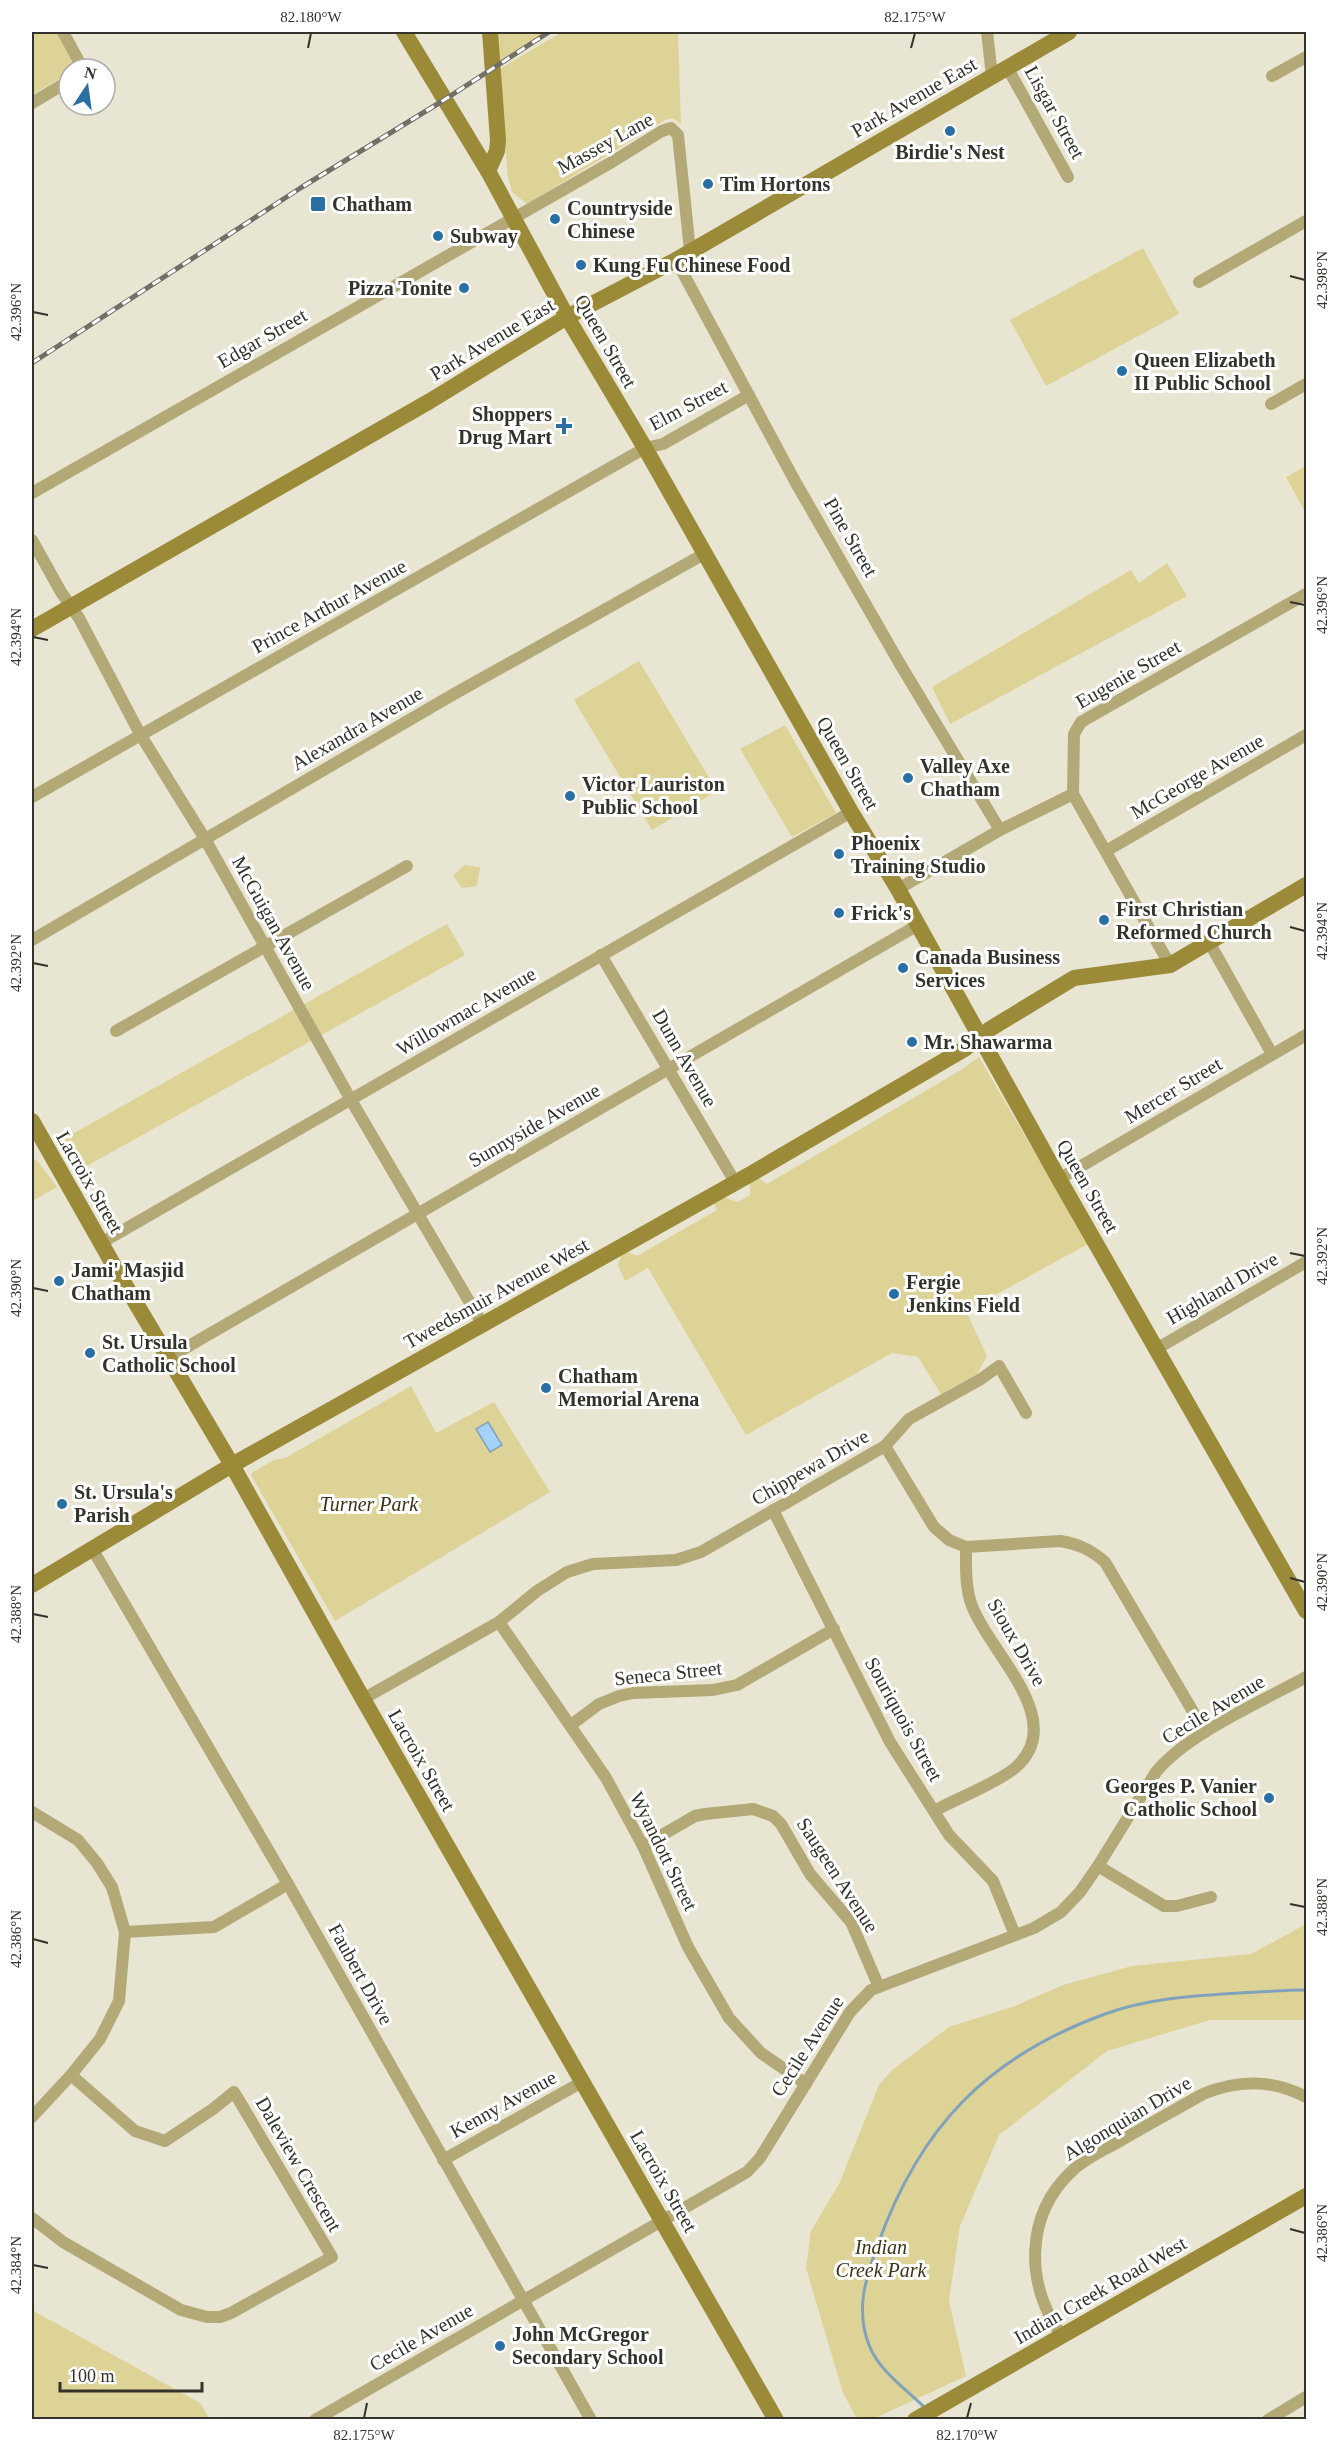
<svg xmlns="http://www.w3.org/2000/svg" width="1338" height="2451" font-family="'Times New Roman',serif">
<style>
.green{fill:#ded396}
.water{fill:#a3d2fa;stroke:#81a2bc;stroke-width:1.5}
.lines{fill:none;stroke-linecap:round;stroke-linejoin:round}
.stream{stroke:#81a2bc;stroke-width:3}
.street{stroke:#b3a977;stroke-width:12}
.secondary{stroke:#9b8b39;stroke-width:16}
.rail-casing{stroke:#727066;stroke-width:5}
.rail{stroke:#fff;stroke-width:3;stroke-dasharray:9;stroke-linecap:butt}
.ticks{fill:none;stroke:#33322b;stroke-width:2}
.poi-dot{fill:#296fa4;stroke:#fff;stroke-width:2}
.labels{text-anchor:middle;dominant-baseline:central;stroke-width:6;stroke-linejoin:round;paint-order:stroke}
.street-label{font-size:20px;fill:#33322b;stroke:#fff}
.poi-label{font-size:20px;font-weight:bold;fill:#33322b;stroke:#fff;text-anchor:start}
.park-label{font-size:20px;font-style:italic;fill:#3a3414;stroke:#fff}
.neatline{fill:none;stroke:#33322b;stroke-width:2}
.ticks-label{font-size:15px;text-anchor:middle;fill:#33322b}
</style>
<rect width="100%" height="100%" fill="#e8e5d3"/>
<g class="green">
<polygon points="32,32 57,32 74,60 75,67 69,69 69,73 32,95"/>
<polygon points="497,32 545,32 498,62"/>
<polygon points="562,32 678,32 681,124 672,118 665,120 527,204 512,192 508,178 498,70"/>
<polygon points="1143,248 1179,314 1046,386 1010,320"/>
<polygon points="1306,466 1306,514 1286,477"/>
<polygon points="1167,563 1187,596 950,724 932,687 1131,570 1139,583"/>
<polygon points="639,661 717,791 652,830 574,700"/>
<polygon points="785,725 836,813 792,837 740,749"/>
<polygon points="464,865 480,867 477,886 462,888 453,876"/>
<polygon points="447,924 465,955 76,1172 58,1142"/>
<polygon points="979,1057 1088,1244 966,1311 987,1356 977,1374 941,1394 918,1357 892,1353 746,1435 648,1268 625,1281 618,1265 621,1256 628,1252 637,1256 717,1210 713,1202 723,1197 738,1202 750,1195 750,1184 757,1177 767,1184 961,1070"/>
<polygon points="36,1159 57,1187 32,1201 32,1162"/>
<polygon points="411,1386 436,1433 494,1402 550,1492 335,1621 251,1475 253,1472 274,1460 285,1458"/>
<polygon points="1306,1924 1306,2020 1210,2020 1107,2051 999,2135 960,2226 949,2301 966,2376 873,2419 857,2419 843,2393 806,2268 811,2231 839,2184 879,2085 892,2070 949,2027 1015,2006 1063,1985 1132,1966 1251,1954"/>
<polygon points="32,2310 200,2403 210,2419 32,2419"/>
</g>
<polygon class="water" points="488,1422 502,1445 490,1452 476,1429"/>
<g class="lines">
<path class="stream" d="M925,2408C906,2389 879,2371 869,2345C855,2309 866,2277 878,2244C920,2127 987,2057 1105,2014C1148,1998 1193,1996 1239,1993C1261,1992 1284,1990 1306,1990"/>
<g class="street">
<polyline points="63,32 82,67 81,69"/>
<polyline points="987,32 992,76"/>
<polyline points="1007,67 1068,177"/>
<polyline points="1272,76 1306,57"/>
<polyline points="32,103 69,81"/>
<polyline points="676,260 796,483 900,664 1000,830"/>
<polyline points="1199,282 1306,221"/>
<polyline points="1271,404 1306,384"/>
<polyline points="32,493 612,162 662,131 671,128 678,135 690,251"/>
<polyline points="32,540 61,592 79,618 140,734 205,839 351,1100 483,1325"/>
<polyline points="1073,794 1074,734 1081,722 1306,594"/>
<polyline points="1073,794 1170,965"/>
<polyline points="32,797 645,448 663,444 749,395"/>
<polyline points="1106,851 1306,735"/>
<polyline points="898,889 1000,830 1073,794"/>
<polyline points="32,940 454,694 704,554"/>
<polyline points="1209,942 1272,1054"/>
<polyline points="601,955 735,1182"/>
<polyline points="116,1031 407,866"/>
<polyline points="1059,1179 1306,1035"/>
<polyline points="101,1243 851,812"/>
<polyline points="1158,1348 1306,1262"/>
<polyline points="168,1358 918,925"/>
<path d="M885,1446L934,1527L949,1540L966,1547L1060,1541C1079,1544 1091,1550 1105,1562L1205,1732"/>
<polyline points="773,1510 890,1742 949,1835 993,1881 1015,1935"/>
<polyline points="93,1550 288,1884 591,2420"/>
<polyline points="499,1622 606,1778 643,1846 688,1947 729,2018 761,2053 806,2084"/>
<polyline points="363,1699 499,1622 537,1591 567,1572 593,1564 676,1560 701,1552 885,1446 909,1419 981,1379 999,1366 1026,1413"/>
<polyline points="571,1725 599,1704 619,1696 633,1693 713,1690 737,1685 834,1629"/>
<path d="M934,1811C956,1799 997,1783 1015,1768C1070,1721 989,1652 972,1606C965,1587 966,1567 966,1547"/>
<polyline points="32,1812 78,1840 97,1863 112,1887 125,1932 119,2001 100,2039 71,2075 32,2117"/>
<polyline points="643,1846 695,1816 705,1814 753,1809 773,1816 781,1824 810,1874 851,1922 879,1987"/>
<polyline points="1098,1866 1164,1906 1177,1906 1211,1897"/>
<polyline points="125,1932 214,1927 288,1884"/>
<polyline points="443,2160 582,2082"/>
<polyline points="32,2218 63,2242 181,2310 207,2317 220,2317 231,2313 332,2257 234,2092 213,2109 165,2141 135,2131 71,2075"/>
<path d="M1062,2336C1025,2285 1024,2215 1073,2170C1086,2158 1104,2150 1120,2141C1147,2125 1175,2110 1203,2094C1237,2080 1273,2079 1306,2097"/>
<path d="M315,2420L747,2172L760,2158L850,2012L871,1990L1034,1928L1061,1912L1080,1892L1098,1866L1156,1772C1188,1733 1261,1702 1306,1677"/>
<polyline points="1268,2420 1306,2397"/>
</g>
<g class="secondary">
<polyline points="404,32 488,171 567,317 645,448 851,812 898,889 1059,1179 1306,1611"/>
<polyline points="488,171 497,151 498,140 490,32"/>
<polyline points="32,629 430,401 567,317 676,260 1069,32"/>
<polyline points="32,1121 118,1273 232,1465 363,1699 776,2420"/>
<polyline points="32,1585 232,1465 749,1175 966,1048 990,1029 1074,978 1170,965 1306,885"/>
<polyline points="915,2420 1306,2196"/>
</g>
<defs>
<polyline id="rail" points="32,363 302,187 444,100 549,32"/>
</defs>
<use href="#rail" class="rail-casing"/>
<use href="#rail" class="rail"/>
</g>
<path class="ticks" d="M308,48L311,33M911,48L915,33M1290,276L1305,280M33,312L48,315M1290,602L1305,605M33,637L48,640M1290,927L1305,931M33,963L48,966M1290,1253L1305,1256M33,1288L48,1291M1290,1578L1305,1582M33,1614L48,1617M1290,1904L1305,1907M33,1939L48,1943M1290,2229L1305,2233M33,2265L48,2268M364,2418L367,2403M967,2418L971,2403"/>
<g class="poi-dot">
<circle cx="950" cy="131" r="6"/>
<circle cx="708" cy="184" r="6"/>
<rect x="310" y="196" width="16" height="16" rx="3"/>
<circle cx="555" cy="219" r="6"/>
<circle cx="438" cy="236" r="6"/>
<circle cx="581" cy="265" r="6"/>
<circle cx="464" cy="288" r="6"/>
<circle cx="1122" cy="371" r="6"/>
<path d="M561 417h6v6h6v6h-6v6h-6v-6h-6v-6h6z"/>
<circle cx="908" cy="778" r="6"/>
<circle cx="570" cy="796" r="6"/>
<circle cx="839" cy="854" r="6"/>
<circle cx="839" cy="913" r="6"/>
<circle cx="1104" cy="920" r="6"/>
<circle cx="903" cy="968" r="6"/>
<circle cx="912" cy="1042" r="6"/>
<circle cx="59" cy="1281" r="6"/>
<circle cx="894" cy="1294" r="6"/>
<circle cx="90" cy="1353" r="6"/>
<circle cx="546" cy="1388" r="6"/>
<circle cx="62" cy="1504" r="6"/>
<circle cx="1269" cy="1798" r="6"/>
<circle cx="500" cy="2346" r="6"/>
</g>
<g class="labels">
<g class="street-label">
<text transform="translate(914 97) rotate(-30)">Park Avenue East</text>
<text transform="translate(1055 112) rotate(61)">Lisgar Street</text>
<text transform="translate(605 143) rotate(-29)">Massey Lane</text>
<text transform="translate(262 338) rotate(-30)">Edgar Street</text>
<text transform="translate(492 339) rotate(-31)">Park Avenue East</text>
<text transform="translate(606 341) rotate(60)">Queen Street</text>
<text transform="translate(688 405) rotate(-28)">Elm Street</text>
<text transform="translate(851 537) rotate(60)">Pine Street</text>
<text transform="translate(329 606) rotate(-29)">Prince Arthur Avenue</text>
<text transform="translate(1128 674) rotate(-30)">Eugenie Street</text>
<text transform="translate(357 728) rotate(-30)">Alexandra Avenue</text>
<text transform="translate(848 763) rotate(60)">Queen Street</text>
<text transform="translate(1197 776) rotate(-30)">McGeorge Avenue</text>
<text transform="translate(274 923) rotate(61)">McGuigan Avenue</text>
<text transform="translate(466 1011) rotate(-30)">Willowmac Avenue</text>
<text transform="translate(685 1058) rotate(60)">Dunn Avenue</text>
<text transform="translate(1173 1090) rotate(-31)">Mercer Street</text>
<text transform="translate(534 1125) rotate(-30)">Sunnyside Avenue</text>
<text transform="translate(90 1182) rotate(60)">Lacroix Street</text>
<text transform="translate(1088 1186) rotate(60)">Queen Street</text>
<text transform="translate(1222 1288) rotate(-30)">Highland Drive</text>
<text transform="translate(496 1293) rotate(-29)">Tweedsmuir Avenue West</text>
<text transform="translate(810 1467) rotate(-30)">Chippewa Drive</text>
<text transform="translate(1017 1642) rotate(60)">Sioux Drive</text>
<text transform="translate(668 1673) rotate(-6)">Seneca Street</text>
<text transform="translate(1213 1709) rotate(-31)">Cecile Avenue</text>
<text transform="translate(904 1719) rotate(61)">Souriquois Street</text>
<text transform="translate(422 1760) rotate(60)">Lacroix Street</text>
<text transform="translate(664 1851) rotate(64)">Wyandott Street</text>
<text transform="translate(838 1875) rotate(57)">Saugeen Avenue</text>
<text transform="translate(361 1974) rotate(61)">Faubert Drive</text>
<text transform="translate(807 2046) rotate(-57)">Cecile Avenue</text>
<text transform="translate(503 2104) rotate(-29)">Kenny Avenue</text>
<text transform="translate(1127 2118) rotate(-31)">Algonquian Drive</text>
<text transform="translate(299 2164) rotate(60)">Daleview Crescent</text>
<text transform="translate(664 2181) rotate(60)">Lacroix Street</text>
<text transform="translate(1100 2290) rotate(-30)">Indian Creek Road West</text>
<text transform="translate(421 2337) rotate(-30)">Cecile Avenue</text>
</g>
<g class="poi-label">
<text x="950" y="152" text-anchor="middle">Birdie's Nest</text>
<text x="720" y="184">Tim Hortons</text>
<text x="332" y="204">Chatham</text>
<text x="567" y="208">Countryside<tspan x="567" dy="23">Chinese</tspan></text>
<text x="450" y="236">Subway</text>
<text x="593" y="265">Kung Fu Chinese Food</text>
<text x="452" y="288" text-anchor="end">Pizza Tonite</text>
<text x="1134" y="360">Queen Elizabeth<tspan x="1134" dy="23">II Public School</tspan></text>
<text x="552" y="414" text-anchor="end">Shoppers<tspan x="552" dy="23">Drug Mart</tspan></text>
<text x="920" y="766">Valley Axe<tspan x="920" dy="23">Chatham</tspan></text>
<text x="582" y="784">Victor Lauriston<tspan x="582" dy="23">Public School</tspan></text>
<text x="851" y="843">Phoenix<tspan x="851" dy="23">Training Studio</tspan></text>
<text x="1116" y="909">First Christian<tspan x="1116" dy="23">Reformed Church</tspan></text>
<text x="851" y="913">Frick's</text>
<text x="915" y="957">Canada Business<tspan x="915" dy="23">Services</tspan></text>
<text x="924" y="1042">Mr. Shawarma</text>
<text x="71" y="1270">Jami' Masjid<tspan x="71" dy="23">Chatham</tspan></text>
<text x="906" y="1282">Fergie<tspan x="906" dy="23">Jenkins Field</tspan></text>
<text x="102" y="1342">St. Ursula<tspan x="102" dy="23">Catholic School</tspan></text>
<text x="558" y="1376">Chatham<tspan x="558" dy="23">Memorial Arena</tspan></text>
<text x="74" y="1492">St. Ursula's<tspan x="74" dy="23">Parish</tspan></text>
<text x="1257" y="1786" text-anchor="end">Georges P. Vanier<tspan x="1257" dy="23">Catholic School</tspan></text>
<text x="512" y="2334">John McGregor<tspan x="512" dy="23">Secondary School</tspan></text>
</g>
<g class="park-label">
<text x="369" y="1504">Turner Park</text>
<text x="881" y="2247">Indian<tspan x="881" dy="23">Creek Park</tspan></text>
</g>
</g>
<rect width="1338" height="2451" fill="none" stroke="#ffffff" stroke-width="66"/>
<g transform="translate(87 87) rotate(13)"><circle r="28" fill="#ffffff" stroke="#adadaa" stroke-width="1.5"/>
<path d="M0-4.5L10 22L0 15L-10 22Z" fill="#296fa4"/>
<text y="-9" font-size="16" font-weight="bold" text-anchor="middle" fill="#33322b">N</text>
</g>
<path d="M60 2382v9h142v-9" fill="none" stroke="#33322b" stroke-width="3"/>
<text x="69" y="2382" font-size="18" fill="#33322b" stroke="#ffffff" stroke-width="4.5" paint-order="stroke">100 m</text>
<rect x="33" y="33" width="1272" height="2385" class="neatline"/>
<g class="ticks-label">
<text x="311" y="22">82.180°W</text>
<text x="915" y="22">82.175°W</text>
<text transform="translate(1322 280) rotate(-90)" y="5">42.398°N</text>
<text transform="translate(16 312) rotate(-90)" y="5">42.396°N</text>
<text transform="translate(1322 605) rotate(-90)" y="5">42.396°N</text>
<text transform="translate(16 637) rotate(-90)" y="5">42.394°N</text>
<text transform="translate(1322 931) rotate(-90)" y="5">42.394°N</text>
<text transform="translate(16 963) rotate(-90)" y="5">42.392°N</text>
<text transform="translate(1322 1256) rotate(-90)" y="5">42.392°N</text>
<text transform="translate(16 1288) rotate(-90)" y="5">42.390°N</text>
<text transform="translate(1322 1582) rotate(-90)" y="5">42.390°N</text>
<text transform="translate(16 1614) rotate(-90)" y="5">42.388°N</text>
<text transform="translate(1322 1907) rotate(-90)" y="5">42.388°N</text>
<text transform="translate(16 1939) rotate(-90)" y="5">42.386°N</text>
<text transform="translate(1322 2233) rotate(-90)" y="5">42.386°N</text>
<text transform="translate(16 2265) rotate(-90)" y="5">42.384°N</text>
<text x="364" y="2440">82.175°W</text>
<text x="967" y="2440">82.170°W</text>
</g>
</svg>
